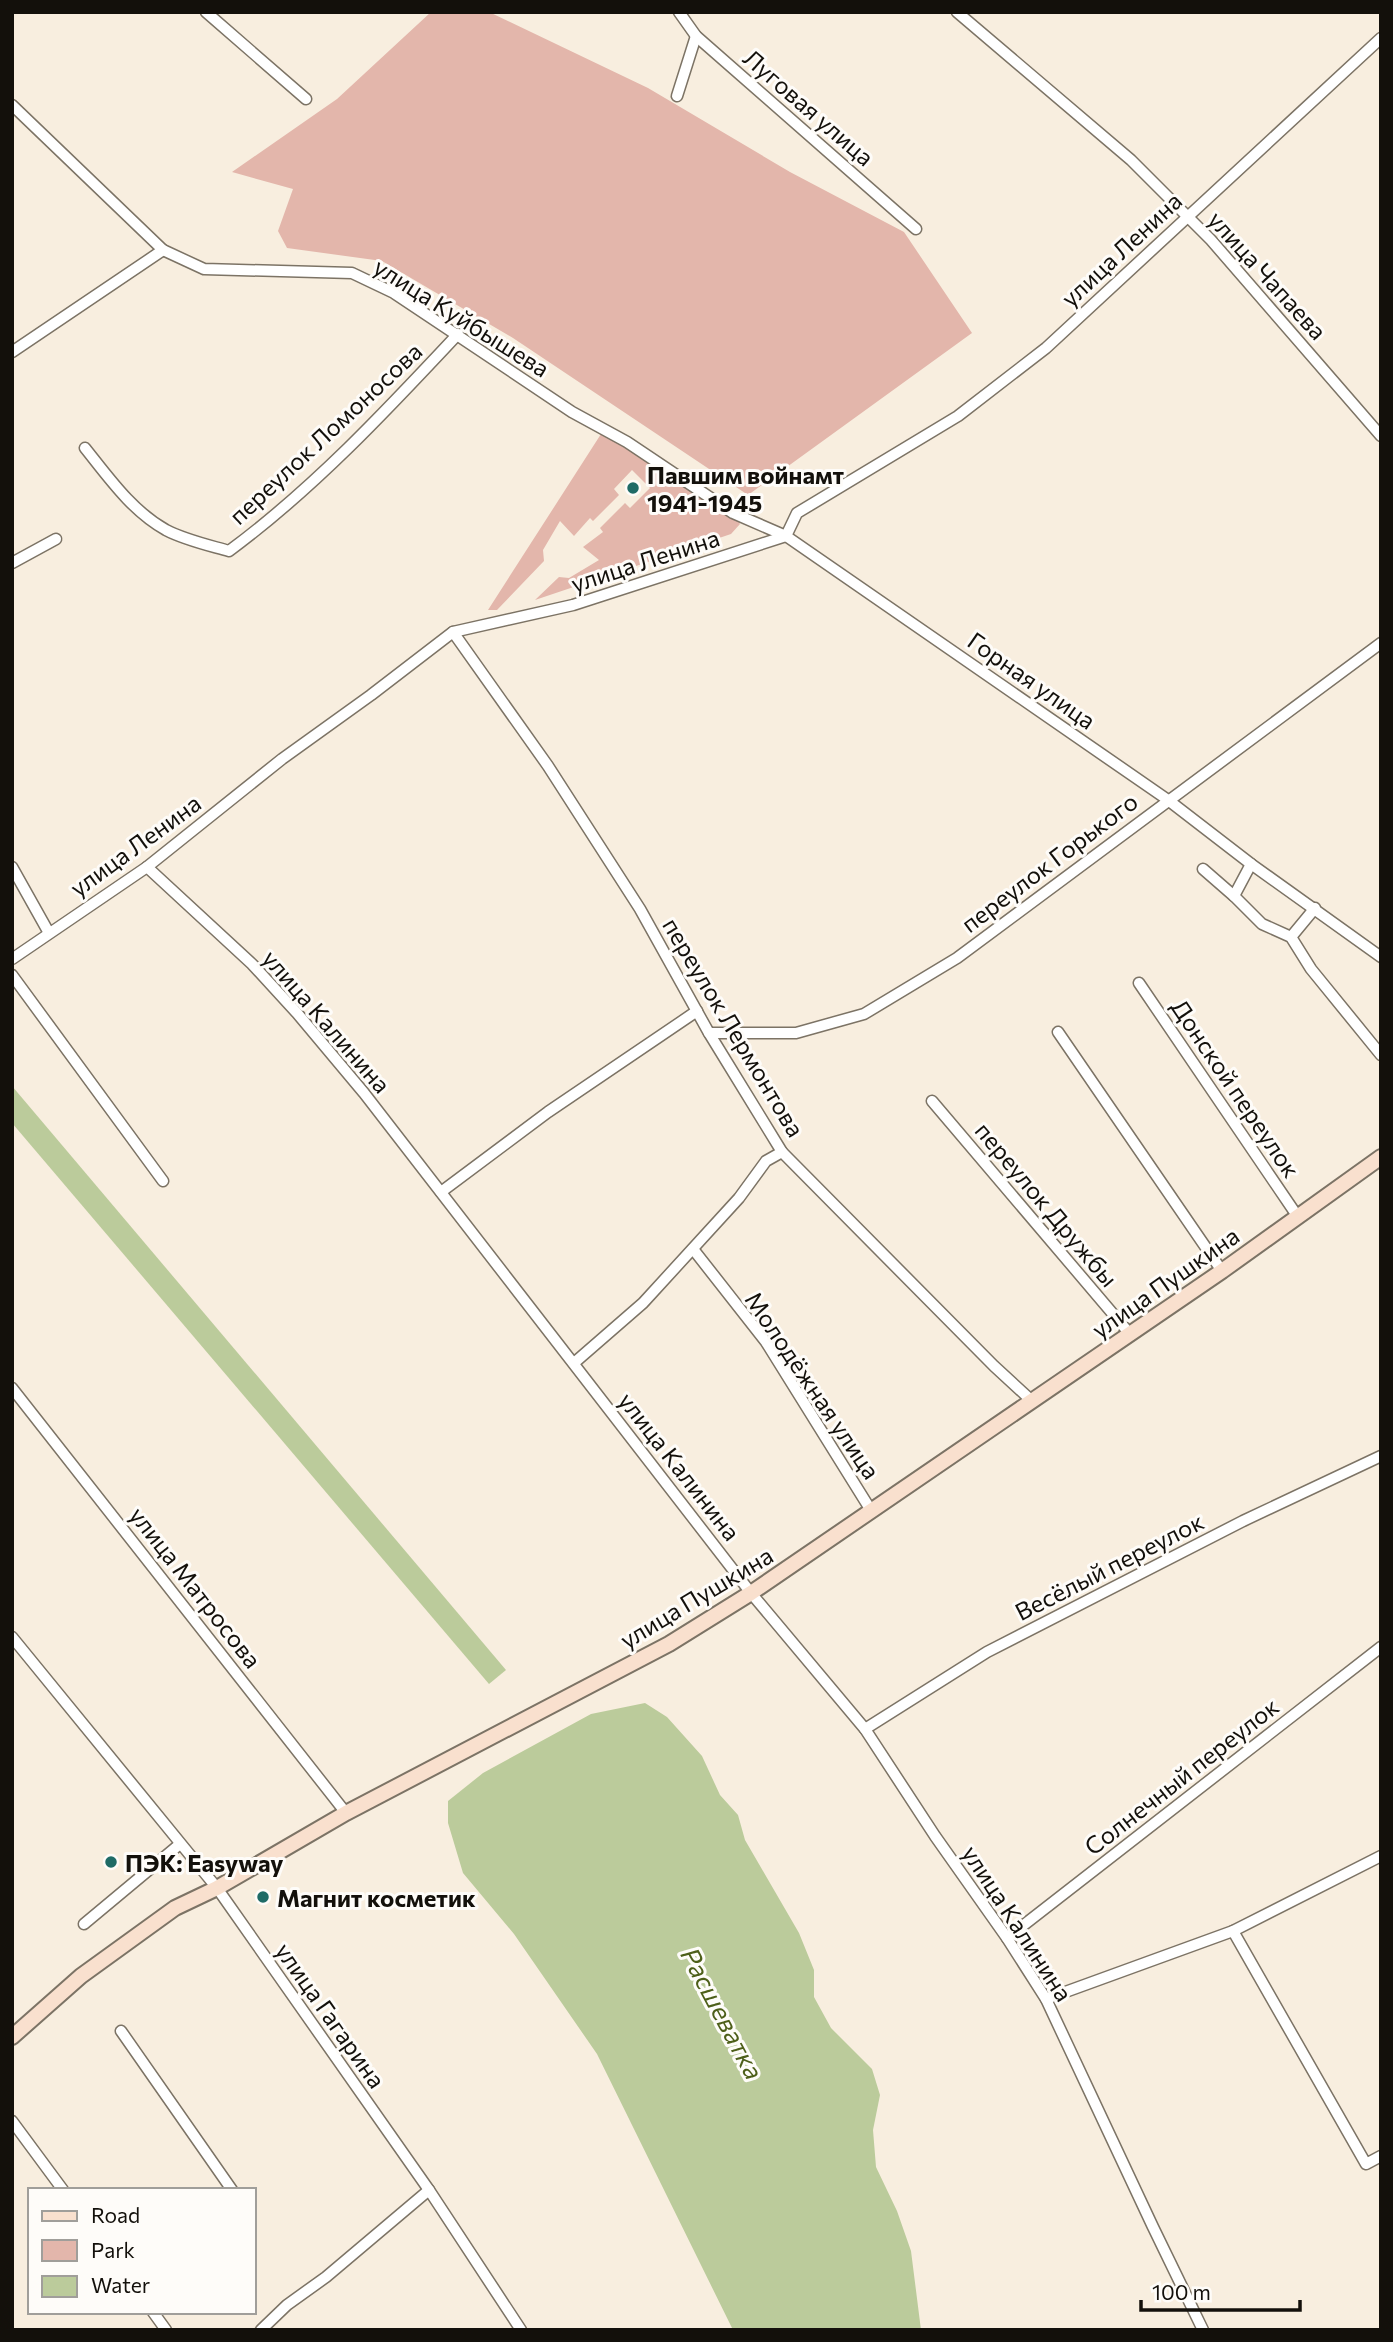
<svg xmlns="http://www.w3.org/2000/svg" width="1393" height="2342" font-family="Commissioner,sans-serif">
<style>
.green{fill:#e3b6ab}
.water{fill:#bbcb9b}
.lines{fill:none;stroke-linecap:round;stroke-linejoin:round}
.minor-casing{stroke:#7c7365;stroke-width:13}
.secondary-casing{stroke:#7c7365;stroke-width:18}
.minor{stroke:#fff;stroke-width:10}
.secondary{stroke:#f9e0ce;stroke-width:14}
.poi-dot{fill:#1f6b66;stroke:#fefcf9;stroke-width:2.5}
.labels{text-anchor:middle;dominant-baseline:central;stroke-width:6;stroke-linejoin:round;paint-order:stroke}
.street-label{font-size:24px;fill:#13100b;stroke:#fefcf9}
.poi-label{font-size:24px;font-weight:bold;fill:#13100b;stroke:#fefcf9;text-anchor:start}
.water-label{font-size:26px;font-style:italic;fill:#4d5f19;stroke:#fefcf9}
</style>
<rect width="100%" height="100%" fill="#f8eedf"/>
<g class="green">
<polygon points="431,12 489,12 648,88 790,172 904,232 972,333 748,495 513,338 382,261 287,248 278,231 293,189 232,172 337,99"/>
<polygon points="601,434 605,434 738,521 740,524 731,534 535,600 559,577 569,578 599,560 583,547 603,532 600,528 625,503 630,508 650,488 632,470 614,489 619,495 593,521 590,518 574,536 560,521 543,550 544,561 497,610 488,610"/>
</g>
<g class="water">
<polygon points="12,1086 506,1670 489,1684 12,1123"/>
<polygon points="645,1703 667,1717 702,1756 720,1795 738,1815 745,1840 799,1933 814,1970 814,1997 831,2028 872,2069 880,2095 873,2130 876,2167 897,2211 911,2251 921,2330 733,2330 597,2054 514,1934 463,1873 448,1823 448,1801 483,1773 591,1714"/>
</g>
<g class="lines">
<defs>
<g id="minor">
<polyline points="206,12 306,99"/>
<polyline points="679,12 696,36 916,229"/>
<polyline points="957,12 1131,160 1211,240 1381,436"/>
<polyline points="677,96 696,36"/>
<polyline points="12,105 163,250 204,269 352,273 394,293 572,412 627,442 733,513 786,536 1168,800 1251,864 1381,957"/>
<polyline points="12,352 163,250"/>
<path d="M85,448C109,478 132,511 166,530C185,540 208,545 229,551C313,489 386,411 458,334"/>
<polyline points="12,563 56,539"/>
<polyline points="453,632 548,766 640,909 709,1033 782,1152 994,1366 1032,1401"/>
<polyline points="12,867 49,933"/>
<polyline points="147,867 252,964 297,1013 364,1093 751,1593 865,1729 935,1836 1007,1938 1046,1999 1153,2227 1203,2330"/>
<polyline points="1203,869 1234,896 1262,924 1291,937 1311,969 1381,1055"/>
<polyline points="1234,896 1251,864"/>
<polyline points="1291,937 1315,908"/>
<polyline points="12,959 147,867 282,759 371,695 453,632 573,605 786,536 797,513 958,416 1046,348 1381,38"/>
<polyline points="12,975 163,1181"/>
<polyline points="1139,983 1298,1217"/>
<polyline points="1058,1032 1222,1271"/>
<polyline points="709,1033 796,1033 864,1014 957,958 1381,643"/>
<polyline points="932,1101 1130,1334"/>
<polyline points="441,1192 548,1112 697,1011"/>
<polyline points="693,1249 766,1342 872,1512"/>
<polyline points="574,1363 643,1303 739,1198 766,1161 782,1152"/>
<polyline points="12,1388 346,1813"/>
<polyline points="12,1637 217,1888 429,2190 521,2330"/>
<polyline points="865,1729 987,1652 1243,1521 1381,1456"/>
<polyline points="84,1924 180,1844"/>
<polyline points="1233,1931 1366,2164 1381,2156"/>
<polyline points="1007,1938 1381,1647"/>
<polyline points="1046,1999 1233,1931 1381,1856"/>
<polyline points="121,2031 232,2190"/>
<polyline points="12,2121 63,2190"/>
<polyline points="153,2312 166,2330"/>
<polyline points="261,2330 287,2305 326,2277 429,2190"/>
</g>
<polyline id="secondary" points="12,2037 81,1976 175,1908 217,1888 346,1813 669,1644 751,1593 1222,1271 1381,1157"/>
</defs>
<use href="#minor" class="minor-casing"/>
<use href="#secondary" class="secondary-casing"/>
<use href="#minor" class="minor"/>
<use href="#secondary" class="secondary"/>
</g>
<g class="poi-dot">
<circle cx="633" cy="488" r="7"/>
<circle cx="111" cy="1862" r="7"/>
<circle cx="263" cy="1897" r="7"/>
</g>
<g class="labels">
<g class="street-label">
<text transform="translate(809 107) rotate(41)">Луговая улица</text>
<text transform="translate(1121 249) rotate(-43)">улица Ленина</text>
<text transform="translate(1268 275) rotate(48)">улица Чапаева</text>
<text transform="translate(462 317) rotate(32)">улица Куйбышева</text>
<text transform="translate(325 433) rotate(-43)">переулок Ломоносова</text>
<text transform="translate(645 560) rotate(-18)">улица Ленина</text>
<text transform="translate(1032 680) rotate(35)">Горная улица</text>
<text transform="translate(135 845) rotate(-36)">улица Ленина</text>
<text transform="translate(1049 862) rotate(-37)">переулок Горького</text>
<text transform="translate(327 1021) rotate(49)">улица Калинина</text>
<text transform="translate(734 1027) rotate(59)">переулок Лермонтова</text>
<text transform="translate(1236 1088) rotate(56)">Донской переулок</text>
<text transform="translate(1047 1204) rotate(50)">переулок Дружбы</text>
<text transform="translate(1165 1282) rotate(-35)">улица Пушкина</text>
<text transform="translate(813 1385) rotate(56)">Молодёжная улица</text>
<text transform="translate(680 1466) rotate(52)">улица Калинина</text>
<text transform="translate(1109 1566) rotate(-27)">Весёлый переулок</text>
<text transform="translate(196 1587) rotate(52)">улица Матросова</text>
<text transform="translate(696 1597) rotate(-31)">улица Пушкина</text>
<text transform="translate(1181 1776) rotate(-38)">Солнечный переулок</text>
<text transform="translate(1018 1923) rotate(57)">улица Калинина</text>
<text transform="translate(331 2015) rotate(55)">улица Гагарина</text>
</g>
<g class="poi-label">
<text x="647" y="474">Павшим войнамт<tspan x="647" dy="28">1941-1945</tspan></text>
<text x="125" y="1862">ПЭК: Easyway</text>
<text x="277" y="1897">Магнит косметик</text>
</g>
<g class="water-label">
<text transform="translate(723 2013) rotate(62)">Расшеватка</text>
</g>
</g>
<rect width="1393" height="2342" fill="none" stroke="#13100b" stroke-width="28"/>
<rect x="28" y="2188" width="228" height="126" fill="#fefcf9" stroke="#a09e9a" stroke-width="2"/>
<rect x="42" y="2211" width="35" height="10" fill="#f9e0ce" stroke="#a09e9a" stroke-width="2"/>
<text x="91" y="2223" font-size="21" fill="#13100b">Road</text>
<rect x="42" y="2240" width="35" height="21" fill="#e3b6ab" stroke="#a09e9a" stroke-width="2"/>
<text x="91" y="2258" font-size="21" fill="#13100b">Park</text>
<rect x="42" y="2276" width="35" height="21" fill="#bbcb9b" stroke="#a09e9a" stroke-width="2"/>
<text x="91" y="2293" font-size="21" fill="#13100b">Water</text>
<path d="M1141 2300v10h159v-10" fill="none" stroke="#13100b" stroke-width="3.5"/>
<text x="1152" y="2300" font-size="21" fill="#13100b" stroke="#fefcf9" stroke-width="5" paint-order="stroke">100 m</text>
</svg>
